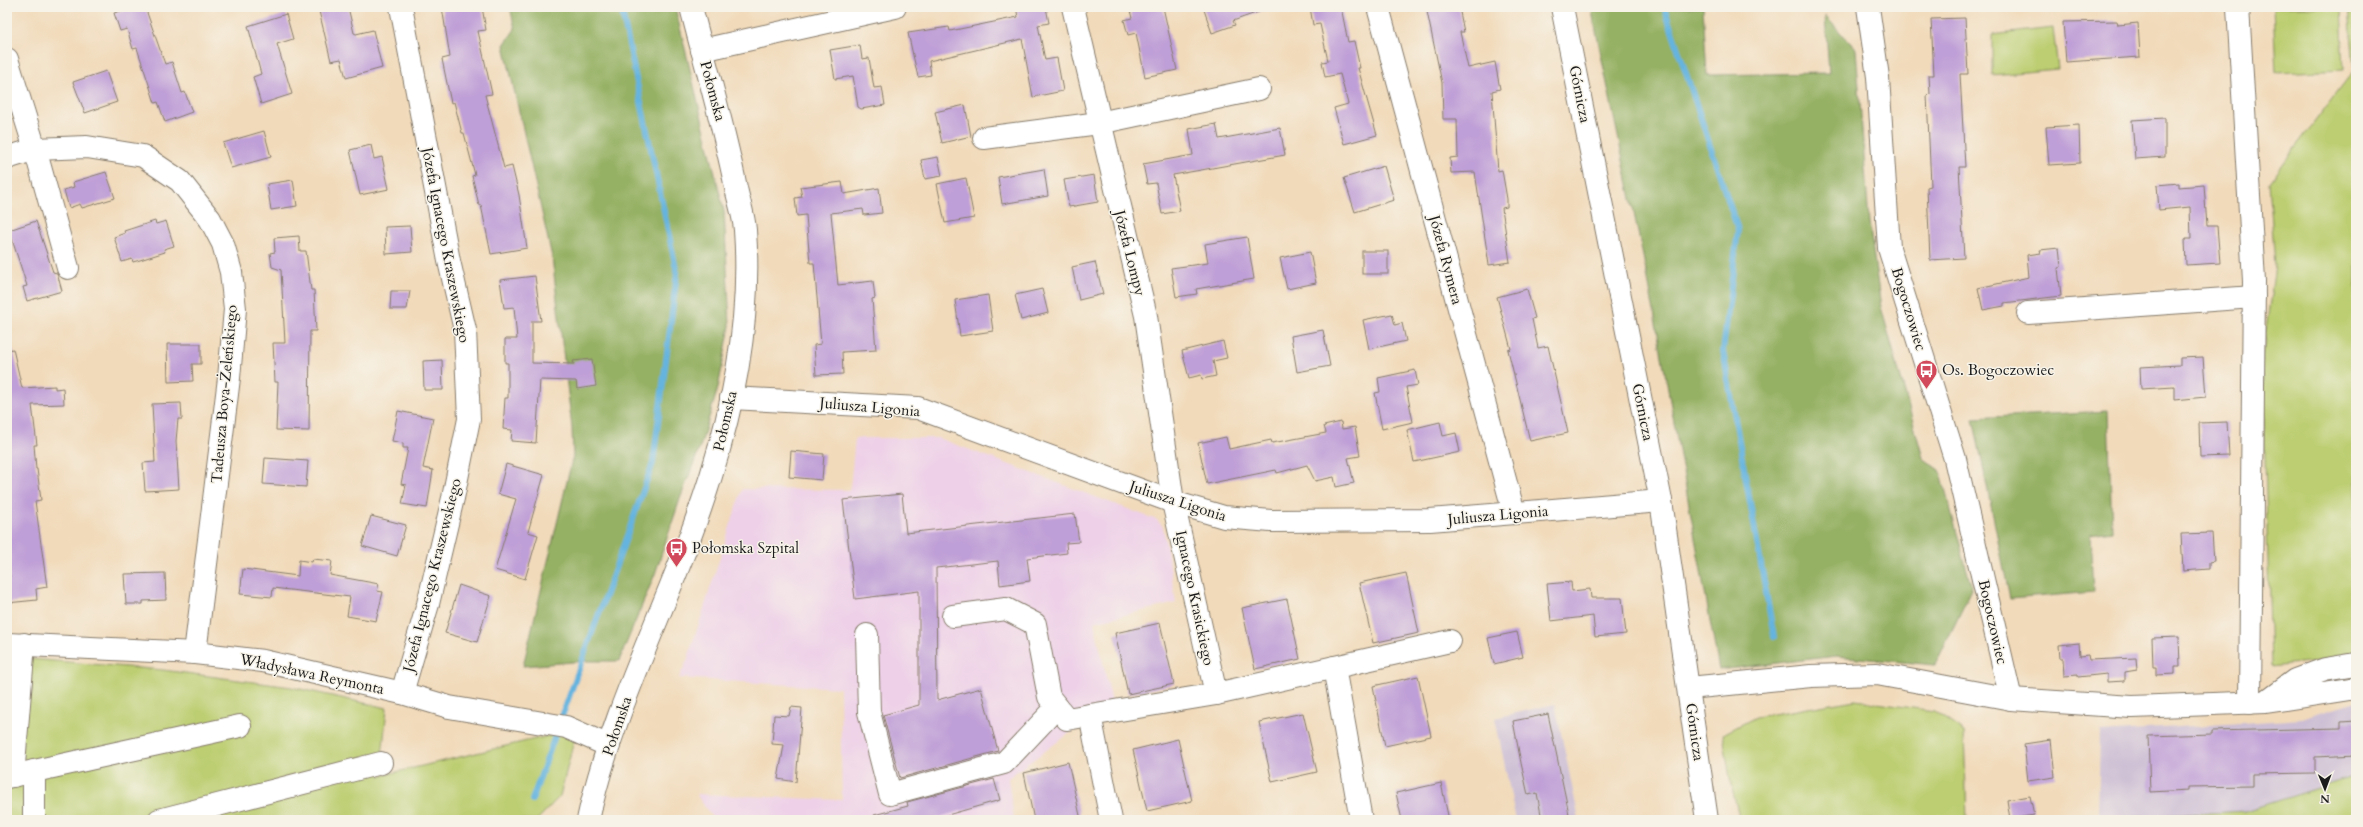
<svg xmlns="http://www.w3.org/2000/svg" width="2363" height="827" font-family="Cardo,serif">
<style>
.built{fill:#eed0e8}
.industrial{fill:#ccbed4}
.green{fill:#bcce71;stroke:#6c7546}
.forest{fill:#95b163;stroke:#586640}
.lines{fill:none;stroke-linecap:round;stroke-linejoin:round}
.stream{stroke:#65b4df;stroke-width:6}
.building{fill:#bf9fd7}
.minor-casing{stroke:#867b6b;stroke-width:24}
.minor{stroke:#fff;stroke-width:22}
.labels{text-anchor:middle;dominant-baseline:central;stroke-width:3;stroke-linejoin:round;paint-order:stroke}
.street-label{font-size:15px;fill:#1c1c1c;stroke:#f7f3e8}
.poi-label{font-size:15px;fill:#1c1c1c;stroke:#f7f3e8;text-anchor:start}
</style>
<rect width="100%" height="100%" fill="#f7f3e8"/>
<filter id="ink" filterUnits="userSpaceOnUse"><feTurbulence type="fractalNoise" baseFrequency=".025" numOctaves="2"/><feDisplacementMap in="SourceGraphic" scale="8" xChannelSelector="R" yChannelSelector="G"/><feConvolveMatrix kernelMatrix="1 2 1 2 8 2 1 2 1" color-interpolation-filters="sRGB"/></filter>
<filter id="wash" filterUnits="userSpaceOnUse"><feTurbulence type="fractalNoise" baseFrequency=".012" numOctaves="4" result="noise"/><feDisplacementMap in="SourceGraphic" scale="16" xChannelSelector="R" yChannelSelector="G"/><feGaussianBlur stdDeviation="0.9" result="paint"/><feColorMatrix in="noise" values="0 0 0 0 0 0 0 0 0 0 0 0 0 0 0 0 0 1.4 0 .05"/><feComposite in="paint" operator="in"/></filter>
<g filter="url(#wash)">
<rect width="100%" height="100%" fill="#f1daba"/>
<polygon class="built" points="855,438 938,438 1157,520 1163,527 1176,603 1094,622 1112,702 1008,778 1014,820 714,820 696,794 842,800 840,688 679,678 687,661 742,489 850,490"/>
<g class="industrial">
<polygon points="2356,702 2356,776 2246,811 2098,819 2100,732 2301,719"/>
<polygon points="1555,704 1579,820 1516,820 1495,718"/>
</g>
<g class="green">
<polygon points="2273,7 2341,7 2344,70 2276,73"/>
<polygon points="2349,7 2356,7 2356,657 2271,666 2262,357 2275,266 2269,182 2354,70"/>
<polygon points="2053,28 2058,69 1992,75 1992,35"/>
<polygon points="7,657 163,670 291,687 387,708 380,776 577,729 560,796 537,820 7,820"/>
<polygon points="1855,700 1934,711 1964,732 1967,820 1740,820 1731,785 1723,734 1756,717"/>
<polygon points="2356,776 2356,820 2085,820 2246,811"/>
</g>
<g class="forest">
<polygon points="510,7 675,7 724,211 730,326 718,388 700,447 680,499 655,574 619,661 585,661 523,666 573,456 572,428 552,257 504,45 515,29"/>
<polygon points="1591,7 1703,7 1707,75 1829,73 1825,16 1856,49 1869,222 1881,307 1923,458 1940,470 1972,589 1935,665 1836,656 1719,670 1649,285"/>
<polygon points="2108,411 2112,531 2090,534 2093,592 2010,599 1973,418"/>
</g>
<g class="lines">
<g class="stream">
<polyline points="1664,7 1738,230 1723,351 1774,637"/>
<polyline points="532,800 653,463 677,273 621,7"/>
</g>
</g>
<g id="blocks">
<g class="building">
<polygon points="133,7 145,7 165,64 172,62 182,93 185,92 192,112 165,122 158,102 155,103 137,48 133,49 127,29 120,31 114,13"/>
<polygon points="318,7 348,7 354,33 356,34 373,30 382,68 346,78 341,59 331,61"/>
<polygon points="442,7 482,7 486,30 478,31 492,94 485,95 504,168 512,166 519,195 527,248 491,254 481,205 479,205 472,176 475,175 464,133 462,133 454,102 451,103 442,59 450,57"/>
<polygon points="1016,7 1046,7 1049,23 1038,25 1045,60 1057,58 1063,91 1033,97 1022,39 929,61 931,75 918,77 908,33 949,27 950,31 1018,17"/>
<polygon points="1129,7 1163,7 1177,70 1145,77 1136,33 1128,35 1124,20 1132,18"/>
<polygon points="1203,7 1266,7 1267,9 1233,21 1235,25 1212,33"/>
<polygon points="1310,7 1341,7 1348,42 1354,41 1360,68 1358,68 1377,135 1344,144 1334,108 1348,104 1340,74 1325,77 1322,62 1328,61 1320,24 1313,25"/>
<polygon points="1426,7 1459,7 1464,32 1460,32 1468,68 1495,62 1500,89 1492,91 1498,171 1502,170 1507,199 1507,207 1502,208 1510,262 1489,265 1475,172 1451,173 1450,158 1458,157 1457,119 1443,119 1442,83"/>
<polygon points="286,14 293,39 277,44 292,94 261,104 253,77 261,74 248,26"/>
<polygon points="1965,18 1968,74 1960,74 1965,167 1959,167 1964,258 1930,260 1927,187 1931,186 1927,95 1930,94 1929,75 1934,75 1931,19"/>
<polygon points="2117,21 2118,25 2138,23 2140,57 2066,62 2063,22"/>
<polygon points="860,45 862,59 869,58 874,88 882,87 885,105 861,109 858,107 853,76 835,79 830,50"/>
<polygon points="106,71 117,102 85,113 73,82"/>
<polygon points="965,105 971,136 942,143 935,112"/>
<polygon points="2165,118 2165,157 2135,159 2132,120"/>
<polygon points="1216,124 1219,139 1280,128 1285,155 1173,175 1180,211 1162,214 1156,183 1147,184 1143,164 1193,155 1189,129"/>
<polygon points="2079,125 2080,163 2049,165 2046,127"/>
<polygon points="264,131 271,157 231,168 223,143"/>
<polygon points="371,145 374,159 382,157 389,189 360,195 350,150"/>
<polygon points="938,157 942,176 925,179 921,160"/>
<polygon points="1384,166 1394,200 1355,212 1344,178"/>
<polygon points="1044,169 1048,196 1002,204 998,177"/>
<polygon points="106,172 115,198 82,208 80,204 69,208 64,190 74,187 73,182"/>
<polygon points="1094,175 1098,202 1069,207 1064,180"/>
<polygon points="966,178 974,218 945,223 937,184"/>
<polygon points="293,180 297,206 271,210 267,184"/>
<polygon points="842,182 844,194 879,188 882,213 864,215 863,209 831,213 838,285 873,281 875,298 872,299 876,350 842,352 843,374 816,375 814,345 821,344 814,263 810,263 806,215 797,216 795,198 802,197 800,187"/>
<polygon points="2179,183 2179,187 2204,185 2207,226 2217,226 2220,263 2186,265 2185,239 2191,239 2190,207 2159,210 2157,185"/>
<polygon points="36,221 53,272 57,273 62,291 27,301 23,287 27,286 9,230"/>
<polygon points="155,221 156,224 166,221 174,246 164,249 165,252 140,260 133,262 132,259 122,262 114,237 125,233 124,231"/>
<polygon points="410,226 412,252 386,254 385,227"/>
<polygon points="299,236 300,251 306,251 311,290 314,290 316,331 310,331 309,431 276,430 278,382 275,382 273,343 285,343 281,270 272,267 270,253 275,252 274,238"/>
<polygon points="1247,237 1254,279 1196,289 1197,294 1176,297 1171,268 1208,263 1205,244"/>
<polygon points="2059,248 2061,267 2058,268 2061,296 2004,303 2004,306 1983,310 1978,288 2029,277 2027,255 2041,253 2040,250"/>
<rect x="1362" y="251" width="26" height="23"/>
<polygon points="1310,252 1316,283 1287,289 1280,258"/>
<polygon points="1095,262 1103,294 1079,300 1072,267"/>
<polygon points="535,276 541,321 532,321 532,363 574,364 573,361 592,359 596,386 577,389 576,381 540,380 536,443 511,441 512,430 503,429 505,398 508,398 508,363 505,363 505,339 517,339 514,307 504,308 500,280"/>
<polygon points="1042,289 1048,313 1021,320 1015,295"/>
<polygon points="1527,289 1535,318 1532,319 1538,348 1548,346 1568,433 1530,441 1508,350 1511,349 1497,297"/>
<polygon points="391,291 410,291 407,309 390,309"/>
<polygon points="988,295 993,331 960,336 955,300"/>
<polygon points="1392,314 1395,325 1402,323 1406,341 1369,349 1363,320"/>
<polygon points="1323,330 1330,366 1297,372 1291,336"/>
<polygon points="1223,341 1227,358 1213,361 1216,376 1202,379 1201,375 1189,378 1182,351"/>
<polygon points="167,344 201,344 201,364 192,364 193,381 168,382"/>
<polygon points="13,349 22,388 55,386 55,389 63,388 64,404 32,405 37,445 34,445 36,469 37,469 41,500 35,501 47,587 36,589 37,600 7,603 7,578 10,577 7,555 7,350"/>
<polygon points="2203,357 2206,397 2174,400 2174,387 2141,389 2140,367 2180,365 2180,358"/>
<polygon points="442,360 443,390 424,390 423,361"/>
<polygon points="1415,370 1418,385 1406,387 1413,422 1382,429 1375,393 1380,392 1378,378"/>
<polygon points="181,403 182,419 178,419 176,441 179,489 145,491 143,463 155,462 152,404"/>
<polygon points="398,411 433,418 423,468 433,470 427,508 402,504 406,485 401,484 408,448 403,448 403,443 392,441"/>
<polygon points="1341,422 1342,429 1355,427 1360,456 1348,458 1354,483 1336,487 1334,477 1315,481 1307,465 1277,473 1276,470 1207,484 1198,443 1226,437 1229,449 1271,440 1272,443 1326,433 1324,426"/>
<polygon points="1440,422 1443,436 1456,433 1460,452 1414,462 1407,430"/>
<polygon points="2227,422 2229,456 2200,457 2199,423"/>
<polygon points="791,451 824,454 822,480 789,477"/>
<polygon points="265,458 308,461 306,487 263,484"/>
<polygon points="506,464 544,475 528,532 538,535 525,579 495,570 516,499 498,494"/>
<polygon points="902,494 906,533 1075,514 1079,542 1066,543 1067,553 1027,558 1030,581 1000,585 998,561 936,568 937,700 981,688 998,751 900,778 883,715 919,705 919,591 855,599 843,500"/>
<polygon points="371,516 406,525 397,556 362,546"/>
<polygon points="2212,533 2214,561 2209,562 2209,569 2183,571 2181,534"/>
<polygon points="313,559 332,561 330,575 379,584 377,591 383,592 376,621 347,616 350,597 273,588 272,597 240,594 243,569 298,576 299,560 312,562"/>
<polygon points="165,573 166,600 143,601 143,604 126,604 124,574"/>
<polygon points="1406,573 1419,633 1373,643 1359,583"/>
<polygon points="1571,582 1572,591 1590,589 1591,598 1622,598 1626,634 1595,637 1593,616 1551,621 1547,584"/>
<polygon points="459,585 491,596 477,642 445,633"/>
<polygon points="1287,599 1300,659 1255,669 1242,608"/>
<polygon points="1160,623 1174,684 1128,694 1115,633"/>
<polygon points="1517,632 1523,657 1494,664 1488,638"/>
<polygon points="2179,637 2180,666 2175,666 2175,674 2156,675 2156,667 2153,667 2152,638"/>
<polygon points="2079,643 2080,656 2088,655 2089,660 2136,658 2137,670 2125,672 2125,681 2107,682 2107,674 2078,677 2078,675 2064,676 2063,659 2060,659 2059,645"/>
<polygon points="1418,676 1431,736 1385,746 1373,686"/>
<polygon points="791,707 802,708 796,782 778,779 784,745 772,744 774,715 789,716"/>
<polygon points="1303,713 1317,772 1272,782 1259,722"/>
<polygon points="1548,714 1567,804 1570,820 1542,820 1537,793 1528,795 1521,763 1513,721"/>
<polygon points="2356,721 2356,755 2315,757 2315,773 2252,774 2252,786 2188,787 2188,790 2150,792 2148,736 2212,734 2212,731 2341,728 2341,722"/>
<polygon points="1178,739 1192,801 1147,811 1133,750"/>
<polygon points="2051,740 2055,777 2028,781 2024,744"/>
<polygon points="1068,762 1081,820 1034,820 1024,773"/>
<polygon points="994,779 1000,800 930,820 875,820 874,815 908,806 907,802"/>
<polygon points="1441,783 1449,820 1402,820 1396,793"/>
<polygon points="2030,796 2034,815 2010,819 2007,800"/>
</g>
</g>
</g>
<g filter="url(#ink)">
<use href="#blocks" fill-opacity="0" stroke="#867b6b" stroke-width="1"/>
<g class="lines">
<defs>
<g id="minor">
<polyline points="401,7 449,261 465,330 469,419 453,498 428,604 402,693"/>
<polyline points="1073,7 1146,316 1173,502 1216,694"/>
<polyline points="1378,7 1514,513"/>
<polyline points="1562,7 1661,501 1707,820"/>
<polyline points="1868,7 1878,77 1889,248 1955,459 2011,699"/>
<polyline points="2238,7 2254,281 2250,703"/>
<polyline points="702,50 895,7"/>
<polyline points="7,59 35,149 87,147 143,156 180,181 210,219 223,244 231,272 235,309 229,378 195,653"/>
<polyline points="984,138 1099,123 1259,89"/>
<polyline points="7,158 35,149 68,268"/>
<polyline points="2028,313 2254,297"/>
<polyline points="731,398 918,408 1173,502 1224,517 1271,521 1430,520 1661,501"/>
<polyline points="953,616 1006,609 1035,624 1049,697 1067,719 1090,715"/>
<polyline points="867,635 869,712 890,794 1004,763 1057,707"/>
<polyline points="7,644 195,653 263,661 402,693 449,707 566,727 609,746"/>
<polyline points="1334,667 1361,820"/>
<polyline points="1689,688 1811,676 1877,674 2011,699 2132,707 2266,702 2356,688"/>
<polyline points="2268,700 2295,680 2325,669 2356,664"/>
<polyline points="13,776 24,644"/>
<polyline points="7,777 240,726"/>
<polyline points="34,820 34,771"/>
<polyline points="159,820 381,763"/>
<path d="M588,820C614,700 675,593 711,476C736,397 751,313 745,230C744,216 739,202 736,188C724,127 706,67 691,7"/>
<polyline points="1111,820 1090,715 1216,694 1450,641"/>
</g>
</defs>
<use href="#minor" class="minor-casing"/>
<use href="#minor" class="minor"/>
</g>
</g>
<defs>
<symbol id="bus-pin" viewBox="-11 -11 22 30"><path d="M0 17L-7.5 6A9.5 9.5 0 1 1 7.5 6Z" fill="#d1495b" stroke="#f7f3e8"/><path d="M-5-6H5V4H4V6H2V4H-2V6H-4V4H-5ZM-3.5-4V0h7V-4ZM-3.5 1.2v1.5H-2V1.2ZM2 1.2v1.5H3.5V1.2Z" fill="#fff"/></symbol>
</defs>
<g fill-rule="evenodd">
<use href="#bus-pin" x="1914" y="358" width="25" height="34"/>
<use href="#bus-pin" x="664" y="536" width="25" height="34"/>
</g>
<g class="labels">
<g class="street-label">
<text transform="translate(713 91) rotate(75)">Połomska</text>
<text transform="translate(1580 94) rotate(79)">Górnicza</text>
<text transform="translate(446 245) rotate(79)">Józefa Ignacego Kraszewskiego</text>
<text transform="translate(1130 253) rotate(76)">Józefa Lompy</text>
<text transform="translate(1446 260) rotate(75)">Józefa Rymera</text>
<text transform="translate(1909 309) rotate(73)">Bogoczowiec</text>
<text transform="translate(224 394) rotate(-85)">Tadeusza Boya-Żeleńskiego</text>
<text transform="translate(870 407) rotate(5)">Juliusza Ligonia</text>
<text transform="translate(1643 412) rotate(79)">Górnicza</text>
<text transform="translate(725 421) rotate(-77)">Połomska</text>
<text transform="translate(1178 501) rotate(18)">Juliusza Ligonia</text>
<text transform="translate(1498 515) rotate(-5)">Juliusza Ligonia</text>
<text transform="translate(432 575) rotate(-76)">Józefa Ignacego Kraszewskiego</text>
<text transform="translate(1195 598) rotate(78)">Ignacego Krasickiego</text>
<text transform="translate(1993 622) rotate(77)">Bogoczowiec</text>
<text transform="translate(312 674) rotate(12)">Władysława Reymonta</text>
<text transform="translate(617 726) rotate(-71)">Połomska</text>
<text transform="translate(1695 732) rotate(82)">Górnicza</text>
</g>
<g class="poi-label">
<text x="1942" y="370">Os. Bogoczowiec</text>
<text x="692" y="548">Połomska Szpital</text>
</g>
</g>
<rect width="2363" height="827" fill="none" stroke="#f7f3e8" stroke-width="24"/>
<g transform="translate(2325 789) rotate(179)" stroke="#f7f3e8" stroke-width="3" paint-order="stroke">
<path d="M0-3L7 15L0 10L-7 15Z" fill="#1c1c1c"/>
<text y="-6" font-size="11" font-weight="bold" text-anchor="middle" fill="#1c1c1c">N</text>
</g>
</svg>
